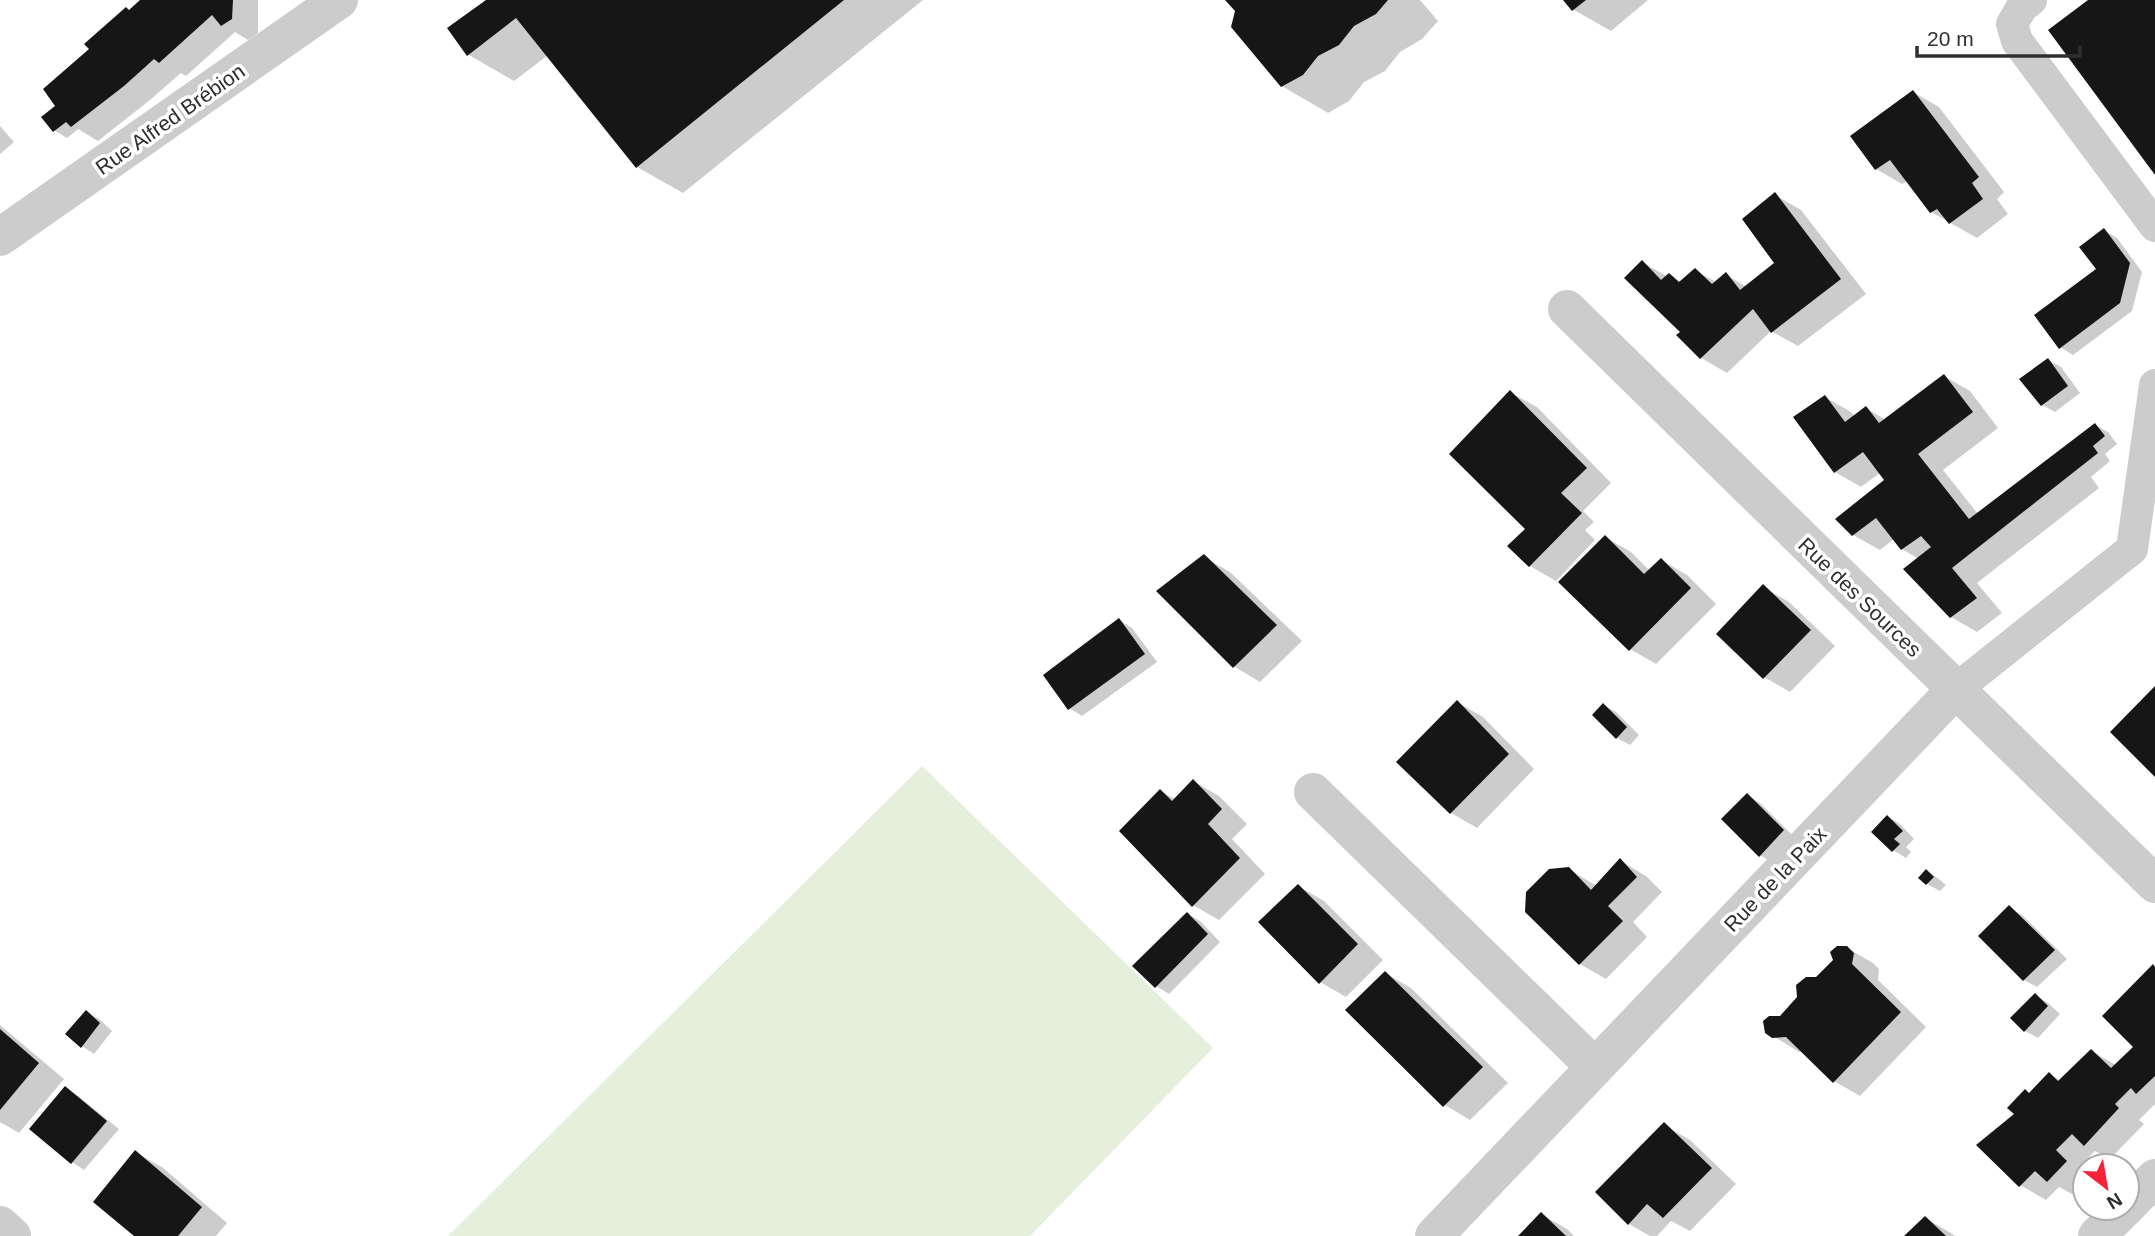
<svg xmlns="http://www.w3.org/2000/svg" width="2155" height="1236" font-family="Arial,sans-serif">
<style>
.green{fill:#e6eedc}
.shadow{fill:#0003}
.building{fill:#161616}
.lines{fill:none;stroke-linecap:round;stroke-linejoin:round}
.service{stroke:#ccc;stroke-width:32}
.minor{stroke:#ccc;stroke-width:38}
.labels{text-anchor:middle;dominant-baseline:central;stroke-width:7;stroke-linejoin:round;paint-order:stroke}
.street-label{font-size:21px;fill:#2f2f2f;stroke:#fff}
</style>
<rect width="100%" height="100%" fill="#fff"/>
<polygon class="green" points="922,766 1213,1048 1030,1236 448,1236"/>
<g class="shadow">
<polygon points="143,0 258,0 258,33 248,40 235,32 186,76 181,73 150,100 98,141 78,129 67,138 54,130 55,108 130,11"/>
<polygon points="489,0 923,0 683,193 637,167 548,55 514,81 469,55"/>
<polygon points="1227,0 1420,0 1438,21 1422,39 1400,52 1385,71 1364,82 1349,101 1328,113 1282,86 1237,11"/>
<polygon points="1565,0 1648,0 1611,31 1574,10"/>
<polygon points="1913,92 1939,107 2004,192 1997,199 2008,214 1977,238 1931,212 1907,181 1902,184 1876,169"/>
<polygon points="0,126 14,142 0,154"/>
<polygon points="1775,195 1801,210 1866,294 1798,346 1771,331 1727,373 1701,358 1678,335 1682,332 1642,262 1668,277 1669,275 1681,282 1695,270 1716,282 1726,275 1747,287 1776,264"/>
<polygon points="2104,230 2117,238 2142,272 2132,311 2073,355 2060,347 2098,269"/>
<polygon points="2048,360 2061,367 2080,393 2055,412 2042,405"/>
<polygon points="1944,376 1970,391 1998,428 1943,470 1978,514 2095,425 2108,432 2117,444 2105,454 2110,461 2091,477 2099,488 1977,583 2002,613 1977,632 1951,617 1919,559 1902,549 1894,539 1880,550 1853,535 1886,481 1880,473 1861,487 1835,472 1795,418 1825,397 1851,412 1855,417 1866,408 1886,420"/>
<polygon points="1511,393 1537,407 1611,483 1583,511 1594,522 1585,530 1595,540 1556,581 1530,566 1509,546 1527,529"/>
<polygon points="1605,537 1631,552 1650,571 1661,560 1687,575 1716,604 1656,664 1630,649"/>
<polygon points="1204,557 1230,572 1302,641 1260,682 1235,667 1159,591"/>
<polygon points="1763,587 1789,602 1835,646 1790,692 1764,677"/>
<polygon points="1119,620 1132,628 1157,662 1082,716 1069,708"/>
<polygon points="1457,702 1483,717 1534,769 1477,828 1451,813 1399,762"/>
<polygon points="1603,705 1616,712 1639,735 1630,745 1617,738"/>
<polygon points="1193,781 1219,796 1247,824 1232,839 1265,874 1219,920 1193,905 1161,791 1176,800"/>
<polygon points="1747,795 1760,803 1796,839 1773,863 1760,855 1723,819"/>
<polygon points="1888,817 1900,824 1914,839 1906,847 1911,852 1906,858 1893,850"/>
<polygon points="1621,861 1646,876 1662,892 1633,922 1647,937 1606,979 1580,964 1568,869 1597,886"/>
<polygon points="1927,871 1939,879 1946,885 1940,891 1927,884"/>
<polygon points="1298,886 1324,901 1383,960 1346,997 1320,982"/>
<polygon points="2009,908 2022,915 2067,959 2037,987 2024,980"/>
<polygon points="1187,914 1200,921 1220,942 1169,994 1156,986"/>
<polygon points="1847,948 1873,963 1879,969 1878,980 1926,1027 1860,1096 1834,1081 1803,1051 1799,1052 1767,1032"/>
<polygon points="2155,968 2155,1104 2139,1120 2144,1124 2110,1159 2095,1151 2081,1165 2085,1169 2085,1184 2074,1195 2059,1187 2046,1200 2020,1185 2016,1114 2031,1094 2050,1074 2061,1081 2091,1051 2116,1065 2135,1047"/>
<polygon points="1385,973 1411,988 1508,1083 1470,1120 1445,1105"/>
<polygon points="2035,995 2048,1003 2060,1014 2038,1038 2025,1031"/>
<polygon points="86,1012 99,1019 112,1031 94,1054 82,1046"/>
<polygon points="0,1025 64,1079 19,1133 0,1122"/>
<polygon points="65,1089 78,1096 119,1129 84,1170 72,1162"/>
<polygon points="1664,1125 1690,1140 1736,1184 1690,1231 1671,1221 1657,1236 1650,1236 1629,1224"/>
<polygon points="136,1153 162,1167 227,1223 216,1236 136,1236"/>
<polygon points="1541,1214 1567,1229 1574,1236 1521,1236"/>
<polygon points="1925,1218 1951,1233 1955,1236 1907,1236"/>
</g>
<g class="building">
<polygon points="140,0 233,0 232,19 221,26 212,15 159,63 154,59 124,86 71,127 66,122 53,132 41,117 55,106 43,89 89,49 84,44 126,7 129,10"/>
<polygon points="486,0 844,0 636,168 516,18 467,56 447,28"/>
<polygon points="1225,0 1388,0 1376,14 1354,26 1339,45 1318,56 1303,75 1281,87 1231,27 1235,11"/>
<polygon points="1563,0 1586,0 1572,11"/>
<polygon points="2088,0 2155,0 2155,175 2048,30"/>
<polygon points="1913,90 1979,177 1972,183 1983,199 1949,224 1937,209 1930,213 1890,160 1875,170 1850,136"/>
<polygon points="1775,192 1841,279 1771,333 1753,309 1700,359 1676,335 1680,332 1624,278 1642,260 1661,280 1669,273 1679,282 1695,268 1712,284 1726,272 1740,290 1774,263 1742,219"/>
<polygon points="2104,228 2130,263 2120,303 2059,349 2034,315 2096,269 2079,247"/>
<polygon points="2048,358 2068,386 2041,406 2019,379"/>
<polygon points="1944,374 1973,412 1918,454 1969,519 2095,423 2105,436 2093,446 2098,453 1952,568 1977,598 1950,618 1903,569 1931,547 1921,536 1901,550 1876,518 1852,536 1835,519 1884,480 1863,452 1834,473 1793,417 1825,395 1845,422 1866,406 1879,423"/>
<polygon points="1510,390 1587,468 1561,493 1582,513 1529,567 1507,546 1525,529 1449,454"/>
<polygon points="1605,535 1644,574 1661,558 1691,588 1629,651 1558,582"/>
<polygon points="1204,554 1277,625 1233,668 1156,591"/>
<polygon points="1763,584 1811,630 1763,679 1716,634"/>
<polygon points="1119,618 1145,654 1068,710 1043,675"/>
<polygon points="2155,686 2155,777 2110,732"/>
<polygon points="1457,700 1509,754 1450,814 1396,762"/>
<polygon points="1603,703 1627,727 1616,739 1592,715"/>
<polygon points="1193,779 1222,809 1208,824 1240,858 1192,907 1119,831 1160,789 1172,801"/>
<polygon points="1747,793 1784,830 1759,857 1721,819"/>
<polygon points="1887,815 1903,831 1894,839 1900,844 1892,852 1871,832"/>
<polygon points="1620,858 1637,877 1608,906 1623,921 1579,965 1525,912 1526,892 1549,869 1569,867 1591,890"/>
<polygon points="1926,869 1934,877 1926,885 1918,878"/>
<polygon points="1298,884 1358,944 1319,984 1258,922"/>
<polygon points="2009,905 2055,950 2023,981 1978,936"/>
<polygon points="1187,912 1208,934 1155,988 1132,966"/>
<polygon points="1837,946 1847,946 1854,953 1852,964 1901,1012 1833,1083 1786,1037 1772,1038 1765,1033 1763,1021 1769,1016 1780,1016 1797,997 1796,985 1806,977 1816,977 1833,960 1830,952"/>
<polygon points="2153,964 2155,967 2155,1076 2136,1094 2131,1088 2115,1104 2119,1108 2084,1146 2072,1134 2056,1150 2067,1161 2047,1182 2035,1171 2019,1187 1976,1145 2014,1114 2007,1108 2025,1089 2029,1093 2049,1072 2058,1081 2091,1049 2111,1068 2133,1047 2102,1016"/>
<polygon points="1385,971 1483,1067 1443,1107 1345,1010"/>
<polygon points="2035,993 2048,1006 2024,1032 2010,1018"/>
<polygon points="86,1010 100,1023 81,1048 65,1034"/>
<polygon points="0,1029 39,1063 0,1110"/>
<polygon points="65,1086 107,1121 71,1164 29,1129"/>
<polygon points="1664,1122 1712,1168 1663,1218 1647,1204 1628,1225 1595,1192"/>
<polygon points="135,1150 202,1207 178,1236 134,1236 93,1202"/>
<polygon points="1541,1212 1566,1236 1518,1236"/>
<polygon points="1925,1216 1946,1236 1904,1236"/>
</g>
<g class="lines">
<g class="service">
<polyline points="2031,0 2022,7 2012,24 2017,41 2155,226"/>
<polyline points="1955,690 2132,549 2155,385"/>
</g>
<g class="minor">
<polyline points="0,237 339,0"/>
<polyline points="1567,309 2155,884"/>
<polyline points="1313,792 1595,1067"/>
<polyline points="2127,1206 2155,1178"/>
<polyline points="0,1225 12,1236"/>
<polyline points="1434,1236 1955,690"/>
<polyline points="2097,1236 2125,1208"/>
</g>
</g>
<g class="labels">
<g class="street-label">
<text transform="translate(170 119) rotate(-35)">Rue Alfred Brébion</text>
<text transform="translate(1860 597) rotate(44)">Rue des Sources</text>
<text transform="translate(1775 879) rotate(-46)">Rue de la Paix</text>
</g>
</g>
<g transform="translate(2106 1187) rotate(149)"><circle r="33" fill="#ffffff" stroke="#acacac" stroke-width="2"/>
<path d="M0-5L12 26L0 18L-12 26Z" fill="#f5223a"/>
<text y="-10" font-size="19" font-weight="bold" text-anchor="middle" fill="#2f2f2f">N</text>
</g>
<path d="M1917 46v10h163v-10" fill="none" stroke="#2f2f2f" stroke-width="3.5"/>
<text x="1927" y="46" font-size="21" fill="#2f2f2f" stroke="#ffffff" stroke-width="5" paint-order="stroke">20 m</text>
</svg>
